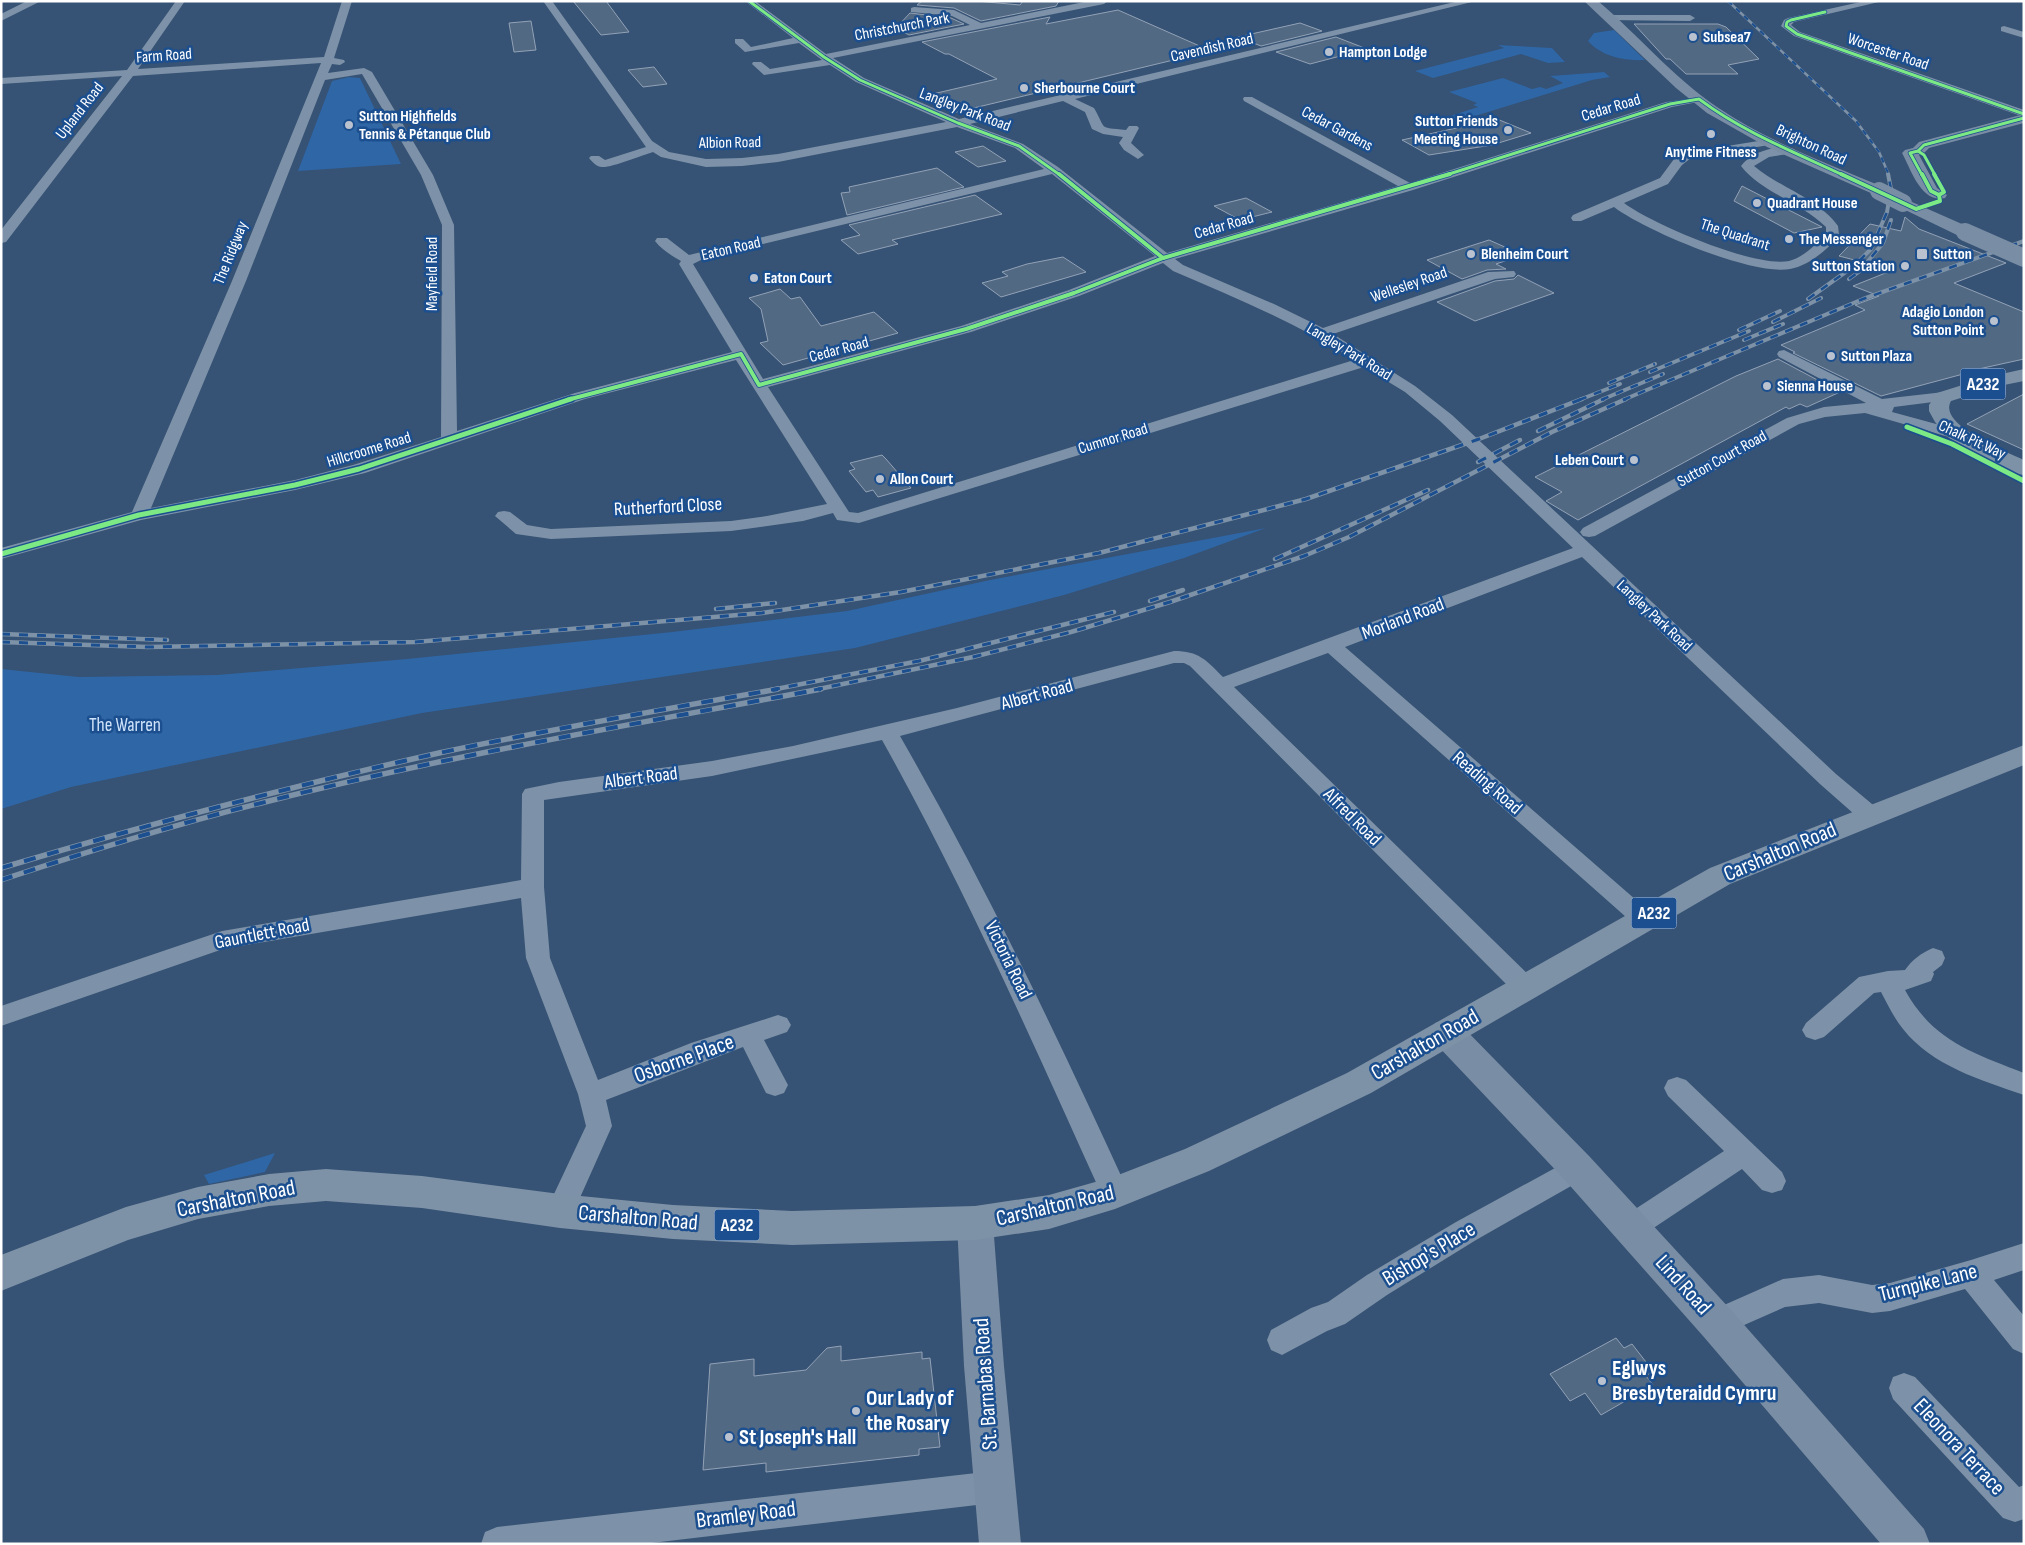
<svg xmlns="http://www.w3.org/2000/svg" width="2025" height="1545" font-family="'Sofia Sans Condensed',sans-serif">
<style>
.green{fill:#2f66a5}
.building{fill:#526984;stroke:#92a2b6}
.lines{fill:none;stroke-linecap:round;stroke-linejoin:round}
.street{fill:#7d92a8;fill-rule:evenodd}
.secondary{fill:#798da4;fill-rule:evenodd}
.highway{fill:#7e92a7;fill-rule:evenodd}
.rail-far3-casing{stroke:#7e92a7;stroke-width:2.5}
.rail-far2-casing{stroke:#7e92a7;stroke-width:4}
.rail-far1-casing{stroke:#7e92a7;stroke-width:4.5}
.rail-casing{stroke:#7e92a7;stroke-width:5.5}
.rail-far3{stroke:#1b4f8f;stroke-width:2;stroke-dasharray:5.5;stroke-linecap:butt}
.rail-far2{stroke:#1b4f8f;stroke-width:2.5;stroke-dasharray:8;stroke-linecap:butt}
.rail-far1{stroke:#1b4f8f;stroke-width:3;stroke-dasharray:9;stroke-linecap:butt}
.rail{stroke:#1b4f8f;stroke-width:4;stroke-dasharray:12;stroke-linecap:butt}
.secondary-bridge{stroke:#798da4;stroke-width:18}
.cycleway-far2-casing{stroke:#1b4f8f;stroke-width:4.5}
.cycleway-far1-casing{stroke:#1b4f8f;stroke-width:5.5}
.cycleway-casing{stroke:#1b4f8f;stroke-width:8}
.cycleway-far2{stroke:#7ce984;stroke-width:3}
.cycleway-far1{stroke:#7ce984;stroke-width:4}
.cycleway{stroke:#7ce984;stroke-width:5}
.poi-dot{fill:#b9c2ce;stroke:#1b4f8f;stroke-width:2}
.labels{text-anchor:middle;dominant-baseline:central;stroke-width:5;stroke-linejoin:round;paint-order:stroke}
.far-street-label{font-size:16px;fill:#fff;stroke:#1b4f8f}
.far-poi-label{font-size:16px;font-weight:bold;fill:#fff;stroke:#1b4f8f;text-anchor:start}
.shield{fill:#1b4f8f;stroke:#bbcadd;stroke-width:1}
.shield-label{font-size:18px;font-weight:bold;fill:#fff}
.street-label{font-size:19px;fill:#fff;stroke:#1b4f8f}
.park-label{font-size:19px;fill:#cfe3fa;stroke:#1b4f8f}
.near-street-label{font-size:22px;fill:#fff;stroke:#1b4f8f}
.near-poi-label{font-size:22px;font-weight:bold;fill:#fff;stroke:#1b4f8f;text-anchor:start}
</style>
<rect width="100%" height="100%" fill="#365274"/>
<g class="green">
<path d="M1614,30L1645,60C1625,61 1602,57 1588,41L1594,33Z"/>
<polygon points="1498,45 1552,48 1565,62 1548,63 1521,54 1433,78 1415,71 1504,48"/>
<polygon points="1604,72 1610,77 1592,80 1459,121 1447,117 1478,107 1473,105 1477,103 1449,92 1503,78 1532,89 1540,87 1546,89 1563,83 1550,76"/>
<polygon points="349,77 360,78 401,164 298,171 332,81"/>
<polygon points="1266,528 1184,558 1064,595 855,648 422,713 71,787 1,809 1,669 79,677 217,675 407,659 672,632 847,611 990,580"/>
<polygon points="275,1153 265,1172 209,1184 204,1175"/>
</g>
<g class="building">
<polygon points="573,1 606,1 629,32 601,35"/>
<polygon points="922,1 976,1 1020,5 1023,1 1059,1 1056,6 981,21 954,8 917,5"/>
<polygon points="1118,10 1211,51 953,113 924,96 997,79 949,54 945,54 922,42 1050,17 1046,24"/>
<polygon points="910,13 951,18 964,24 909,35 896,28"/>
<polygon points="531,21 536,50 514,52 509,23"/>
<polygon points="1300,23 1322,31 1261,46 1238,37"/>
<polygon points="1634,24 1718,24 1726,27 1759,59 1728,65 1738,74 1686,74 1670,59 1666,59"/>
<polygon points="1336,37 1367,49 1310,64 1276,52"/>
<polygon points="654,67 667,84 643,87 628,70"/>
<polygon points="1497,119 1531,133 1492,145 1429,155 1402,140"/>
<polygon points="983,146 1006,161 978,167 955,152"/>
<polygon points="937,168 964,187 847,215 841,193 850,192 849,187"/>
<polygon points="1742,186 1822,227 1794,233 1734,201"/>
<polygon points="975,195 1002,214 892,240 898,244 858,254 841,240 860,235 849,225"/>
<polygon points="1246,198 1272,212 1240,220 1214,206"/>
<polygon points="1905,217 1919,229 2006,263 1954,283 2024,312 2024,359 1965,372 1967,373 1881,396 1793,353 1795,352 1781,345 1865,310 1855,305 1879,296 1853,286 1893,270 1839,256 1870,224 1901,231"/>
<polygon points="1489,240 1523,255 1496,264 1506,269 1487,270 1462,279 1427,260"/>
<polygon points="1063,257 1086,272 1001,297 982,283 1008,276 1002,272 1027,264"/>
<polygon points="1518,275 1554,293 1475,321 1437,302 1495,281 1514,279"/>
<polygon points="780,289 791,299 800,297 821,326 874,312 898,333 783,365 760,343 768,341 761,309 749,298"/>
<polygon points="1778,359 1840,392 1807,407 1800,404 1789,409 1786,407 1578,520 1546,501 1562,492 1535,477 1736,376"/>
<polygon points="2024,394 2024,450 1967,424"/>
<polygon points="882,455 886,459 911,488 878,497 873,490 866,492 849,471 855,469 850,463"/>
<polygon points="1616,1338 1624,1348 1632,1344 1653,1371 1646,1376 1653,1385 1601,1415 1585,1393 1570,1401 1550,1374"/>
<polygon points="841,1346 841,1361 922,1352 922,1359 930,1358 940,1447 919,1449 919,1455 766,1472 766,1463 703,1470 710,1364 754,1359 754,1376 806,1370 827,1348"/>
</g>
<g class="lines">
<g class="street">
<polygon points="27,1 41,1 1,21 1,14"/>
<path d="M176,1H185L138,69L324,57L342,1H352L334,58L344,60L345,62L340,65L332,64L328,73L364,68L372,72L433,175L454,225L457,431L575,393L732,352L679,264L681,261C672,256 662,250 655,241L657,238H667L689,255L1044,169L1015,148L957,127L778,162L742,166L706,167L661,157L653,152C643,155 611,168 602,167C597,167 592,162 589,158L591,156H599L605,160L646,147L543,1H552L652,141L669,152L706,159L742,158L778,154L946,122L856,82L830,65L764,75L752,64L753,62H761L770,69L822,60L799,43L745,52L735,43V39H743L751,47L793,38L745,1H755L826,54L970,25L952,16L911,12V8L914,7L954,10L981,23L1089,1H1108L1104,4L833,58L864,78L959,119L1459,1H1476L1075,99L1094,108C1107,130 1097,127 1126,130L1129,126H1137L1139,128L1131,143L1144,155L1138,159L1124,150L1119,143L1123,137L1103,134L1092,129L1085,112L1063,101L970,124L1023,144L1058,167L1167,253L1398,186L1244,101L1243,99L1244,97H1252L1410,183L1666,102L1703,97L1704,99L1703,101L1672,107L1413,190L1175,259L1183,265L1274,304L1323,328L1488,272L1514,271L1516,274L1514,277L1495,279L1333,334L1415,386L1452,415L1836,774L1878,809L1881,815L1878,821L1870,823L1862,821L1820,784L1582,557L1345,647L1651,913L1655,919L1651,925L1643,928L1635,925L1328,653L1234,687L1534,980L1537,987L1534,994L1525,997L1516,994L1190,666L1184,663H1174L900,736C985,884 1058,1038 1129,1193L1125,1202L1115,1206L1105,1202C1034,1046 966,890 882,740L712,776L544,800V887L550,958L598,1080L691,1043L778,1015L787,1018L791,1025L787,1032L764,1040L788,1085L784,1093L775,1096L766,1093L743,1047L606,1100L612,1126L570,1220L560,1224L550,1220L546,1211L586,1126L578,1094L526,958L521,898L223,949L1,1026V1006L222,931L521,880L522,794L525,789L559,782L712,761L793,746L957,708L1174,651C1199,651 1206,660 1223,677L1573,548L1440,421L1405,392L1364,367L859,523L837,520L833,513L803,521L731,531L551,539L516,534L495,516L498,512L504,511L510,512L527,525L551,529L731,521L767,516L827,504L736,360L585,399L365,473L295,490L141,520L1,559V548L132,512L232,281L321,63L133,76L6,242L1,243V230L122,76L1,84V78L127,70ZM362,74L421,175L442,225L441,437L353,465L295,480L151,508L246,281L325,80ZM1052,174L1155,256L1069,290L961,326L763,379L693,264L705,258ZM1163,263L1173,271C1236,298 1297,323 1354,360L858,513L849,512L768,387L971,332L1079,296Z"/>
<polygon points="1865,1 1883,1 1794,22 1791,25 1800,32 2024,110 2024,117 1794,36 1781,26 1784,20 1788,18"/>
<polygon points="1610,15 1690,15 1695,18 1690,21 1607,20 1607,16"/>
<polygon points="2004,26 2024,32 2024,38 2001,31 2001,27"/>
<path d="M1771,139L1777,142L1775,144L1691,158L1682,165L1668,184L1624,203C1652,224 1755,268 1789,261C1804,257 1816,244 1826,234V227C1801,202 1762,193 1741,166C1751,152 1777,144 1794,149L1796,151L1794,153L1769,157L1754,166C1780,188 1818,198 1838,226L1839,235L1838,238C1823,252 1810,265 1790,269C1752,276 1644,230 1614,207L1581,221H1573L1571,218L1573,215L1660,178L1674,159L1683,153Z"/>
<polygon points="1784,350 1882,399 1944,392 1949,394 1952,397 1949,400 1894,407 1892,412 1962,431 1964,434 1962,437 1956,439 1865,413 1825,417 1799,424 1595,536 1589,537 1583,536 1580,532 1583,528 1787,418 1824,407 1866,403 1779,357 1777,354 1779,351"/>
<path d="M1933,948L1942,951L1945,958L1942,965L1933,972L1934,974L1931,981L1905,990C1933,1041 1973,1053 2024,1073V1095C1981,1080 1932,1066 1903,1029C1894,1018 1888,1005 1881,992L1874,993L1824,1037L1815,1040L1806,1037L1802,1030L1806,1023L1859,977L1888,971L1905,970C1912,960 1921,953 1933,948Z"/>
<polygon points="1677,1077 1686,1080 1782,1172 1786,1181 1782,1190 1772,1193 1762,1190 1742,1169 1640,1237 1630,1241 1620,1237 1616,1228 1620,1219 1724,1151 1668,1096 1664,1088 1668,1080"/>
<polygon points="1577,1156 1587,1159 1591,1168 1587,1177 1476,1240 1387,1295 1345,1324 1327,1331 1282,1355 1271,1350 1267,1340 1271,1330 1311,1308 1328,1302 1367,1275 1456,1222"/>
<polygon points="2024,1243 2024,1270 1994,1280 2024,1316 2024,1354 2013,1349 1965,1289 1890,1311 1872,1313 1819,1303 1785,1307 1717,1337 1706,1333 1702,1323 1706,1313 1783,1279 1819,1275 1872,1285 1890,1283 1971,1260"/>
<polygon points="1904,1373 1915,1377 2019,1487 2024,1485 2024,1519 2015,1522 2003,1518 1893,1399 1889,1388 1893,1377"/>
<polygon points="994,1471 1005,1476 1010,1487 1005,1498 994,1503 643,1544 481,1544 485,1532 497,1527"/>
</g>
<g class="secondary">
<path d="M1584,1H1598C1638,35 1673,77 1717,107C1768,142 1828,163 1885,188L1887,191L1885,194H1873L1767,147L1707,113L1676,88Z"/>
<path d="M2024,114V123L1929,148L1923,154L1919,155L1937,188L1947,195L1945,198C1921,204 1911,169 1902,153L1905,150L1913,148L1919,142Z"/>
<polygon points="1903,198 1971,228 1973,232 1971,236 1959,236 1897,206 1895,203 1897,200"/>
<polygon points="1447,1019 1459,1023 1590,1157 1731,1310 1924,1529 1930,1544 1881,1544 1703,1336 1564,1179 1435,1043 1431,1033 1435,1023"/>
<polygon points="975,1206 988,1211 993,1223 1004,1366 1021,1544 979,1544 964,1366 957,1223 962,1211"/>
</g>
<g class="highway">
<path d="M2024,369V381L1999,386L1951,401C1937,425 2008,452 2024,460V475L2016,474L1949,438L1935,422L1929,411V405L1937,393L1988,377Z"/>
<polygon points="2024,745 2024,765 1730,884 1371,1093 1209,1171 1115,1209 1049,1229 975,1240 792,1245 673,1239 560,1228 422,1208 326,1201 269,1206 198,1219 128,1240 1,1291 1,1255 126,1207 198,1187 269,1174 326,1169 422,1176 560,1194 673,1205 792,1211 975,1206 1049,1195 1113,1177 1185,1149 1347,1073 1710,868"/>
</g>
<defs>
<polyline id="rail-far3" points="1728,1 1856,121 1879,152 1889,175"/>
<g id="rail-far2">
<polyline points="1849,279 1860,271 1883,243 1891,220"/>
<polyline points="1808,299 1854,266 1871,249 1887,212 1891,189 1888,174"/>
<polyline points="1773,322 1821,298"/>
<polyline points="1739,330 1780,311"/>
<polyline points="1744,340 1783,324"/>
<polyline points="1650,372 1749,331"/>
<polyline points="1609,383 1655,364"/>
<polyline points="1579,400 1620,384"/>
<polyline points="1601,400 1663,374"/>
<polyline points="1623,400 1863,299 2024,241"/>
</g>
<g id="rail-far1">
<polyline points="1538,431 1604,399"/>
<polyline points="1478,462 1520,440"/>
<polyline points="1275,559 1428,490"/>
<polyline points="1150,601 1183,590"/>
<polyline points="716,609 775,603"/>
<polyline points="1,634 167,640"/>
<polyline points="1,642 148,647 415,642 762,613 901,592 1099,553 1306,499 1479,439 1582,399"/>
<polyline points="771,690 919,661 1114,612"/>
<polyline points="814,690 973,657 1071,632 1170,602 1304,556 1349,537 1552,432 1626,399"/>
</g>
<g id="rail">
<path d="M1,868C146,825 292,786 439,753C552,729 665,709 778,689"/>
<path d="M1,880C89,851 179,823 269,801C451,755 636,724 821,689"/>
</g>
</defs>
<use href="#rail-far3" class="rail-far3-casing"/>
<use href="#rail-far2" class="rail-far2-casing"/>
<use href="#rail-far1" class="rail-far1-casing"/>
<use href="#rail" class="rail-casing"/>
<use href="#rail-far3" class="rail-far3"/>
<use href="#rail-far2" class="rail-far2"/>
<use href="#rail-far1" class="rail-far1"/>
<use href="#rail" class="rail"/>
<g class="secondary-bridge">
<polyline points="1879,191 1903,203"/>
<polyline points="1965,232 2024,258"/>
</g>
<defs>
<g id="cycleway-far2">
<polyline points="749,1 824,57 860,80 958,123 1019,146 1060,175"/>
<polyline points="1825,12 1791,20 1787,22 1786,26 1797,34 2024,114"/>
<polyline points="1918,151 1924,155 1935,175"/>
<path d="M1446,175L1670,104L1699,99C1743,132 1794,152 1843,175"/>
<polyline points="1922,175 1910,153 1918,151 1924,145 2024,118"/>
</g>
<g id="cycleway-far1">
<polyline points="1059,174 1163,258"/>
<polyline points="1841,174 1916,209 1940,201 1939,195 1944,192 1934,174"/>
<polyline points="1922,174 1931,191 1939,195"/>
<polyline points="567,400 741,354 759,385 966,329 1074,293 1163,258 1450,174"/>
</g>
<g id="cycleway">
<polyline points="1907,427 1952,444 2024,481"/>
<polyline points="1,554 139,515 295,485 359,469 571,399"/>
</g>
</defs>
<use href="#cycleway-far2" class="cycleway-far2-casing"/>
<use href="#cycleway-far1" class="cycleway-far1-casing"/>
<use href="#cycleway" class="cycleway-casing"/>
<use href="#cycleway-far2" class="cycleway-far2"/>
<use href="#cycleway-far1" class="cycleway-far1"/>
<use href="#cycleway" class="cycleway"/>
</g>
<g class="poi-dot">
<circle cx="1693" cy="37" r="5"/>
<circle cx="1329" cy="52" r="5"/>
<circle cx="1024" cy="88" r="5"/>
<circle cx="349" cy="125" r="5"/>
<circle cx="1508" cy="130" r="5"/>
<circle cx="1711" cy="134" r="5"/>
<circle cx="1757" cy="203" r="5"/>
<circle cx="1789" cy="239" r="5"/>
<circle cx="1471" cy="254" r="5"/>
<rect x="1916" y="248" width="12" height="12" rx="2.5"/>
<circle cx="1905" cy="266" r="5"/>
<circle cx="754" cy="278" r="5"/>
<circle cx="1994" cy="321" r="5"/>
<circle cx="1831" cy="356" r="5"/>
<circle cx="1767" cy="386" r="5"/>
<circle cx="1634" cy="460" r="5"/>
<circle cx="880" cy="479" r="5"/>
<circle cx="1602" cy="1381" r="5"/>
<circle cx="856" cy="1411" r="5"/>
<circle cx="729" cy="1437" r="5"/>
</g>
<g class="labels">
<g class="far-street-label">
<text transform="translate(902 27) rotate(-11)">Christchurch Park</text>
<text transform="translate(1212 48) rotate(-13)">Cavendish Road</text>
<text transform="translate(1888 52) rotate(19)">Worcester Road</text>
<text transform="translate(164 56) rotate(-4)">Farm Road</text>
<text transform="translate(1611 108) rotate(-17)">Cedar Road</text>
<text transform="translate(965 110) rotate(21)">Langley Park Road</text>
<text transform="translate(80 111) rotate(-52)">Upland Road</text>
<text transform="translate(1337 129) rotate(28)">Cedar Gardens</text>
<text transform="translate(730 143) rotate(-1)">Albion Road</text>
<text transform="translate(1811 145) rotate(25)">Brighton Road</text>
<text transform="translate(1224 226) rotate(-16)">Cedar Road</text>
<text transform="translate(1735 235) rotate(18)">The Quadrant</text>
<text transform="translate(731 249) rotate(-13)">Eaton Road</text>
<text transform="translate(231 253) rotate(-68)">The Ridgway</text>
<text transform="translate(432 274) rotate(-90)">Mayfield Road</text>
<text transform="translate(1409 285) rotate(-19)">Wellesley Road</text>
<text transform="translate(839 350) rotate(-15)">Cedar Road</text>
<text transform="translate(1349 352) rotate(31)">Langley Park Road</text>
<text transform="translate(1113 439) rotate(-17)">Cumnor Road</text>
<text transform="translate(1972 440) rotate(25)">Chalk Pit Way</text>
<text transform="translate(369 450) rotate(-17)">Hillcroome Road</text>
<text transform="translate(1722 459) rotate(-29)">Sutton Court Road</text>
<text transform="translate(1654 616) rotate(43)">Langley Park Road</text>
</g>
<g class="far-poi-label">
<text x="1703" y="37">Subsea7</text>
<text x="1339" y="52">Hampton Lodge</text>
<text x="1034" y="88">Sherbourne Court</text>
<text x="359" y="116">Sutton Highfields<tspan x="359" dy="18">Tennis &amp; Pétanque Club</tspan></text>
<text x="1498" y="121" text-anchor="end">Sutton Friends<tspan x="1498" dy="18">Meeting House</tspan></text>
<text x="1711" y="152" text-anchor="middle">Anytime Fitness</text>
<text x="1767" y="203">Quadrant House</text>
<text x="1799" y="239">The Messenger</text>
<text x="1481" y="254">Blenheim Court</text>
<text x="1933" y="254">Sutton</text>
<text x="1895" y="266" text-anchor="end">Sutton Station</text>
<text x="764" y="278">Eaton Court</text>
<text x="1984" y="312" text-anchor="end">Adagio London<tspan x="1984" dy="18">Sutton Point</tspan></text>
<text x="1841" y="356">Sutton Plaza</text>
<text x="1777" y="386">Sienna House</text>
<text x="1624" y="460" text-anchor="end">Leben Court</text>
<text x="890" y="479">Allon Court</text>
</g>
<g class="shield">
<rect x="1960.5" y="368.5" width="45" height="31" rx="4"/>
<rect x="1631.5" y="897.5" width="45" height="31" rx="4"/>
<rect x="714.5" y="1209.5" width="45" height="31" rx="4"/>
</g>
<g class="shield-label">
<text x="1983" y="384">A232</text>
<text x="1654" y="913">A232</text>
<text x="737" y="1225">A232</text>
</g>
<g class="street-label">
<text transform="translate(668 507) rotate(-3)">Rutherford Close</text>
<text transform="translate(1403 619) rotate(-21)">Morland Road</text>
<text transform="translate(1037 695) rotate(-15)">Albert Road</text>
<text transform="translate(641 778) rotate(-7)">Albert Road</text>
<text transform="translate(1487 783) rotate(41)">Reading Road</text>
<text transform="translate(1352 817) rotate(45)">Alfred Road</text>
<text transform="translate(262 934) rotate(-11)">Gauntlett Road</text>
<text transform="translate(1008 960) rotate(64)">Victoria Road</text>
</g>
<g class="park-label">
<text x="125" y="725">The Warren</text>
</g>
<g class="near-street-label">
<text transform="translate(1780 852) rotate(-23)">Carshalton Road</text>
<text transform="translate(1425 1045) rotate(-30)">Carshalton Road</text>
<text transform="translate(684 1059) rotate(-20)">Osborne Place</text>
<text transform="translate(236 1199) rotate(-11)">Carshalton Road</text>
<text transform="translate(1055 1206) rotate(-13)">Carshalton Road</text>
<text transform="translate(638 1218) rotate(5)">Carshalton Road</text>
<text transform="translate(1429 1254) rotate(-31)">Bishop's Place</text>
<text transform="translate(1928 1283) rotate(-14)">Turnpike Lane</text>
<text transform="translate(1683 1285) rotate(48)">Lind Road</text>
<text transform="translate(986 1384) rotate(-94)">St. Barnabas Road</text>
<text transform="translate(1959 1447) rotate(47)">Eleonora Terrace</text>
<text transform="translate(746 1515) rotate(-7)">Bramley Road</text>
</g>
<g class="near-poi-label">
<text x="1612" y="1368">Eglwys<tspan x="1612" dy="25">Bresbyteraidd Cymru</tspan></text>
<text x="866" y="1398">Our Lady of<tspan x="866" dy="25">the Rosary</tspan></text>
<text x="739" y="1437">St Joseph's Hall</text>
</g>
</g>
<rect width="2025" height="1545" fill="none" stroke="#ffffff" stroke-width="5"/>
</svg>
